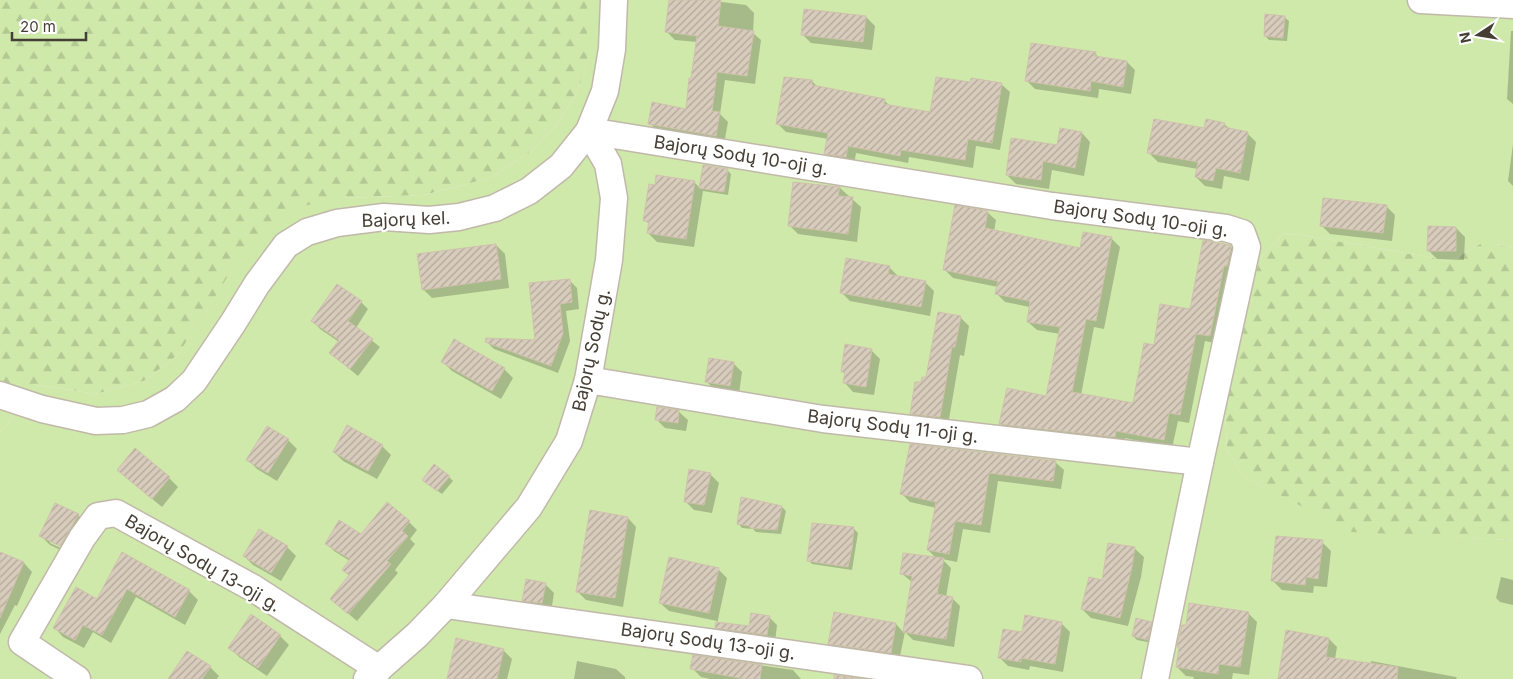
<svg xmlns="http://www.w3.org/2000/svg" width="1513" height="679" font-family="Inter,sans-serif">
<style>
.forest{fill:url(#forest-firs)}
.garden{fill:#cfe9ab}
.shadow{fill:#0003;fill-rule:evenodd}
.building{fill:url(#building-hatch);stroke:#d0c1ac}
.lines{fill:none;stroke-linecap:round;stroke-linejoin:round}
.street-casing{stroke:#c1b8a9;stroke-width:29}
.street{stroke:#fff;stroke-width:26}
.labels{text-anchor:middle;dominant-baseline:central;stroke-width:4.5;stroke-linejoin:round;paint-order:stroke}
.street-label{font-size:18px;fill:#453e34;stroke:#fff}
</style>
<defs>
<pattern id="forest-firs" width="22" height="20" patternUnits="userSpaceOnUse" patternTransform="scale(1.25)"><rect width="22" height="20" fill="#cfe9ab"/><path d="M5 1l3.5 6h-7zM16 11l3.5 6h-7z" fill="#b3c994"/></pattern>
<pattern id="building-hatch" width="6" height="6" patternUnits="userSpaceOnUse" patternTransform="scale(1.25)"><rect width="6" height="6" fill="#d8ccbc"/><path d="M-1 1l2-2M0 6l6-6M5 7l2-2" fill="none" stroke="#b1a79a"/></pattern>
</defs>
<rect width="100%" height="100%" fill="#f3eee4"/>
<g class="forest">
<polygon points="0,0 587,0 587,68 575,96 555,127 530,152 490,178 424,195 342,198 251,241 178,355 144,381 96,394 38,385 0,434"/>
<polygon points="1298,234 1450,261 1480,244 1496,244 1513,248 1513,537 1510,540 1352,533 1244,477 1227,450 1225,412 1259,259 1282,235"/>
</g>
<polygon class="garden" points="587,0 1513,0 1513,248 1496,244 1480,244 1450,261 1298,234 1282,235 1259,259 1225,412 1227,450 1244,477 1352,532 1510,540 1513,537 1513,679 0,679 0,434 38,385 96,394 144,381 178,355 251,240 294,208 342,198 424,195 490,178 530,152 555,127 575,96 587,68"/>
<g class="shadow">
<polygon points="670,0 706,0 746,5 754,13 753,33 761,40 755,84 725,80 720,114 728,122 724,144 658,132 650,123 687,110 692,79 697,42 675,40 666,31"/>
<polygon points="866,17 875,26 872,50 811,43 802,34"/>
<polygon points="1284,17 1289,21 1287,41 1269,40 1265,36"/>
<polygon points="1511,31 1513,31 1513,104 1507,99"/>
<polygon points="1095,53 1099,58 1127,62 1135,70 1131,94 1099,89 1098,98 1035,89 1027,81"/>
<polygon points="812,81 818,87 884,100 891,107 931,114 971,84 1001,84 1010,92 1000,150 976,146 973,168 909,157 908,163 856,153 854,165 834,162 826,154 829,139 786,132 778,124"/>
<polygon points="1224,124 1230,129 1247,133 1256,142 1249,181 1224,176 1222,189 1205,186 1196,177 1198,169 1158,162 1149,153 1205,130"/>
<polygon points="1082,133 1090,142 1084,176 1052,170 1049,189 1016,184 1007,175"/>
<polygon points="1513,144 1513,186 1508,181"/>
<polygon points="727,170 731,174 728,195 703,191 694,247 657,242 648,233 650,225 645,220 656,186 694,182 700,188"/>
<polygon points="840,188 861,207 857,242 798,234 789,225"/>
<polygon points="1386,206 1395,215 1392,241 1330,234 1321,225"/>
<polygon points="987,212 996,220 994,232 1081,249 1111,238 1120,247 1104,329 1094,327 1081,395 1134,404 1155,347 1191,310 1230,246 1238,255 1219,344 1205,341 1189,423 1178,421 1172,448 1125,438 1123,445 1009,432 1001,424 1047,397 1060,334 1037,330 1028,322 1030,307 1005,302 996,293 998,287 953,278 944,269"/>
<polygon points="1456,228 1465,237 1464,260 1437,259 1428,250"/>
<polygon points="496,245 505,254 509,288 432,298 423,289"/>
<polygon points="889,267 898,276 925,282 934,291 930,316 850,301 841,292"/>
<polygon points="569,280 577,288 579,309 566,311 570,341 558,373 494,349 486,341 536,341"/>
<polygon points="361,302 368,309 356,328 380,347 358,376 330,353 339,342 320,329 313,321"/>
<polygon points="960,317 969,326 964,356 960,355 948,425 920,422 911,413 927,379"/>
<polygon points="871,350 880,359 874,395 853,392 845,383 846,375 842,371"/>
<polygon points="443,362 504,369 513,378 501,399 452,371"/>
<polygon points="733,363 742,372 739,394 716,391 707,382"/>
<polygon points="679,412 688,420 686,431 665,428 656,419"/>
<polygon points="288,440 297,449 277,481 257,469 248,460"/>
<polygon points="911,445 1055,462 1064,470 1061,489 998,481 990,533 963,529 957,562 942,559 951,568 946,597 952,598 960,606 954,647 913,640 905,632 899,661 838,652 830,644 896,624 904,633 912,582 901,573 937,559 928,550 936,508 910,502 902,494"/>
<polygon points="382,446 391,455 377,479 343,461 334,452"/>
<polygon points="710,474 719,483 712,513 694,510 685,501"/>
<polygon points="449,477 453,481 442,494 428,484"/>
<polygon points="127,478 169,478 178,487 162,507"/>
<path d="M56,505L78,515L87,524L69,554L50,545L41,536ZM50,540L66,548L65,550L50,543Z"/>
<polygon points="782,507 786,511 781,534 756,532 753,529 742,528 738,523"/>
<polygon points="628,518 636,527 623,607 586,600 577,591"/>
<polygon points="409,522 417,530 410,539 415,544 395,570 398,573 357,621 331,599 350,576 343,570 350,561 334,551 327,543"/>
<polygon points="853,528 858,533 852,570 812,564 808,560"/>
<polygon points="1322,542 1331,551 1327,587 1314,586 1313,593 1282,590 1273,581"/>
<polygon points="1109,544 1135,549 1144,557 1141,577 1128,626 1091,618 1082,609 1103,582"/>
<polygon points="287,547 296,556 281,581 253,565 244,556"/>
<polygon points="0,553 24,563 32,572 17,606 15,605 0,634"/>
<polygon points="123,554 189,591 198,600 185,625 136,597 111,643 93,632 84,648 63,637 55,628 97,600"/>
<polygon points="718,569 727,578 717,624 750,627 752,615 770,618 777,625 775,642 724,635 717,628 717,621 669,611 660,603"/>
<polygon points="1501,577 1513,580 1513,605 1500,602 1496,598"/>
<polygon points="545,584 554,593 551,612 532,609 523,600"/>
<polygon points="1248,613 1257,622 1249,675 1233,673 1232,679 1193,679 1194,677 1186,676 1177,667 1180,648 1178,646"/>
<polygon points="1061,623 1070,632 1063,672 1030,666 1029,670 1008,666 1000,658 1023,633"/>
<polygon points="1151,623 1155,627 1152,643 1137,640 1133,636"/>
<polygon points="280,636 289,645 267,676 239,657 230,648"/>
<polygon points="1329,639 1337,647 1335,659 1371,665 1371,661 1456,677 1457,679 1279,679"/>
<polygon points="503,650 512,659 507,679 449,679"/>
<polygon points="694,656 793,670 801,679 710,679 701,677 692,668"/>
<polygon points="577,661 616,669 625,677 625,679 574,679"/>
<polygon points="210,667 219,676 217,679 174,679"/>
</g>
<g class="building">
<polygon points="669,0 721,0 718,26 754,31 747,76 717,72 712,111 720,112 716,136 648,124 652,102 686,109 689,78 691,78 697,36 665,32"/>
<polygon points="804,9 866,16 863,42 801,35"/>
<polygon points="1265,14 1285,16 1283,38 1264,36"/>
<polygon points="1031,43 1096,52 1095,56 1127,61 1123,87 1091,81 1090,91 1025,81"/>
<polygon points="784,77 812,80 812,85 885,99 884,104 930,112 936,77 970,82 971,78 1002,83 992,143 968,139 965,160 901,150 900,156 848,146 846,157 824,154 828,133 776,124"/>
<polygon points="1154,119 1204,128 1206,119 1225,123 1224,127 1248,132 1240,173 1216,168 1213,181 1195,177 1198,162 1147,153"/>
<polygon points="1060,128 1082,132 1075,168 1043,161 1041,180 1006,175 1011,138 1057,145"/>
<polygon points="703,165 728,169 724,192 699,188"/>
<polygon points="656,175 695,181 686,239 647,233 649,221 643,221 649,184 655,185"/>
<polygon points="793,182 840,187 838,196 853,197 848,234 788,226"/>
<polygon points="1323,198 1387,205 1383,233 1320,226"/>
<polygon points="955,205 988,211 985,228 1080,248 1083,232 1112,237 1096,321 1086,319 1072,392 1133,403 1144,343 1154,345 1160,304 1190,309 1203,240 1230,245 1231,248 1227,266 1224,266 1210,336 1196,334 1180,415 1169,413 1164,440 1116,431 1115,437 999,424 1007,388 1046,396 1060,327 1027,322 1030,301 995,294 998,281 943,270"/>
<polygon points="1428,226 1456,227 1456,251 1427,251"/>
<polygon points="496,244 501,279 422,290 417,254"/>
<polygon points="846,258 890,266 888,274 926,281 921,307 840,293"/>
<polygon points="570,279 572,302 560,304 563,333 551,366 485,342 486,338 535,340 529,283"/>
<polygon points="337,284 362,301 348,321 373,339 350,369 329,353 339,340 311,321"/>
<polygon points="938,312 961,316 955,347 952,347 940,417 910,414 915,382 921,382 922,377 926,377"/>
<polygon points="454,339 505,368 492,391 441,362"/>
<polygon points="845,344 872,349 866,387 843,383 845,372 841,372"/>
<polygon points="709,358 734,362 730,386 705,382"/>
<polygon points="657,407 679,410 678,423 655,420"/>
<polygon points="347,425 383,445 368,471 333,452"/>
<polygon points="267,426 289,439 268,473 246,460"/>
<polygon points="910,444 1056,461 1053,481 989,473 981,525 955,521 949,554 927,550 936,502 900,494"/>
<polygon points="135,448 170,477 152,499 117,470"/>
<polygon points="434,464 450,476 437,491 422,480"/>
<polygon points="689,469 711,473 704,505 684,502"/>
<polygon points="741,497 782,506 777,530 750,528 750,526 737,524"/>
<polygon points="387,502 410,521 402,531 408,536 387,561 391,564 348,614 330,599 349,575 342,570 350,559 325,544 339,520 361,534"/>
<polygon points="55,503 79,514 60,546 39,536"/>
<polygon points="590,510 628,517 615,598 576,592"/>
<polygon points="812,523 854,527 852,548 848,567 807,561"/>
<polygon points="259,529 288,546 271,573 243,556"/>
<polygon points="1276,536 1323,540 1318,579 1306,577 1305,585 1271,581"/>
<polygon points="1108,543 1135,547 1132,567 1120,618 1081,609 1089,577 1102,580"/>
<polygon points="0,552 24,562 0,618"/>
<polygon points="122,552 190,590 175,617 127,589 102,635 83,625 75,640 53,628 76,587 97,599"/>
<polygon points="903,553 944,558 937,594 953,597 946,639 903,632 912,576 900,574"/>
<polygon points="669,557 719,568 709,613 659,603"/>
<polygon points="526,579 546,583 542,603 522,601"/>
<polygon points="1189,603 1249,612 1240,667 1219,664 1218,674 1176,667 1179,647 1177,647 1181,629 1182,625 1186,625"/>
<polygon points="834,612 896,623 891,653 828,644"/>
<polygon points="751,613 770,616 767,635 715,628 716,622 749,626"/>
<polygon points="251,614 281,635 258,668 228,648"/>
<polygon points="1025,615 1062,622 1055,664 1021,658 1021,662 998,658 1003,629 1022,632"/>
<polygon points="1136,618 1152,622 1148,640 1132,636"/>
<polygon points="1286,630 1329,638 1326,657 1398,667 1397,679 1278,679"/>
<polygon points="456,638 504,649 497,679 447,679"/>
<polygon points="187,651 211,666 202,679 168,679"/>
<polygon points="693,655 762,665 760,679 745,679 690,669"/>
<polygon points="834,675 862,679 834,679"/>
</g>
<g class="lines">
<defs>
<g id="street">
<polyline points="1421,0 1513,5"/>
<polyline points="589,131 1052,206 1226,228 1242,233 1247,247 1200,462 1155,679"/>
<polyline points="588,380 823,419 1200,462"/>
<polyline points="0,395 42,409 96,421 123,420 148,414 175,399 194,381 233,323 257,284 286,245 307,232 337,223 384,217 429,220 459,217 495,208 529,191 561,166 589,131 605,91 612,49 614,0"/>
<polyline points="446,605 969,679"/>
<polyline points="77,679 22,642 82,538 98,516 116,513 253,588 379,669"/>
<polyline points="367,679 417,635 446,605 529,507 569,441 588,380 609,260 614,198 608,164 589,131"/>
</g>
</defs>
<use href="#street" class="street-casing"/>
<use href="#street" class="street"/>
</g>
<g class="labels">
<g class="street-label">
<text transform="translate(741 155) rotate(9)">Bajorų Sodų 10-oji g.</text>
<text transform="translate(1141 218) rotate(8)">Bajorų Sodų 10-oji g.</text>
<text transform="translate(406 219) rotate(-2)">Bajorų kel.</text>
<text transform="translate(591 350) rotate(-78)">Bajorų Sodų g.</text>
<text transform="translate(893 426) rotate(7)">Bajorų Sodų 11-oji g.</text>
<text transform="translate(203 563) rotate(30)">Bajorų Sodų 13-oji g.</text>
<text transform="translate(708 641) rotate(8)">Bajorų Sodų 13-oji g.</text>
</g>
</g>
<g transform="translate(1478 35) rotate(258)" stroke="#ffffff" stroke-width="4" paint-order="stroke">
<path d="M0-4L9 19L0 12L-9 19Z" fill="#453e34"/>
<text y="-8" font-size="14" font-weight="bold" text-anchor="middle" fill="#453e34">N</text>
</g>
<path d="M12 32v8h74v-8" fill="none" stroke="#453e34" stroke-width="2.5"/>
<text x="20" y="32" font-size="15" fill="#453e34" stroke="#ffffff" stroke-width="4" paint-order="stroke">20 m</text>
</svg>
